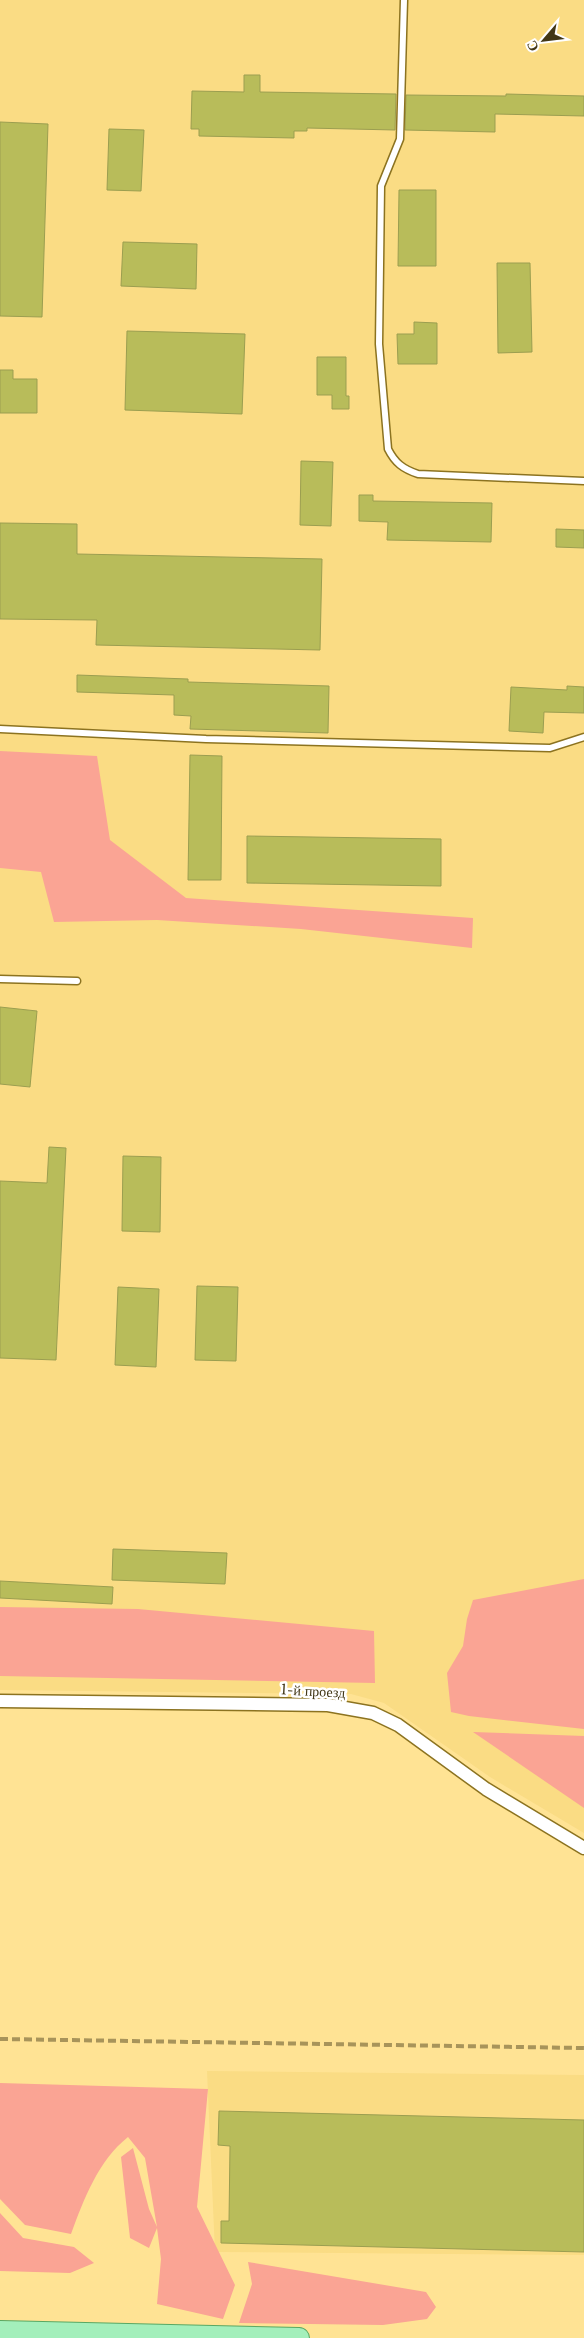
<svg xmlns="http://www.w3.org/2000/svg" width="584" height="2338" font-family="'Libre Baskerville',serif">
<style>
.built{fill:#fadc84}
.green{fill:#faa494}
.building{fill:#b8bc5a;stroke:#9b9e50}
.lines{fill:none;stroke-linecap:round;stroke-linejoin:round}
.service-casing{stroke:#8c7320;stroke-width:9}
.minor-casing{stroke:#8c7320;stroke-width:15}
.primary-casing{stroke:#59a763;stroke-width:22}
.service{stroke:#fff;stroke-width:6}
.minor{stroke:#fff;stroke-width:12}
.primary{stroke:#a3efbb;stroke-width:20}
.rail{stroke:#a8945a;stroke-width:4;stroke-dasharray:8 4;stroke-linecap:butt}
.labels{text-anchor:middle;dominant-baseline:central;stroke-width:5;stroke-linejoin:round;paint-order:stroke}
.street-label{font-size:14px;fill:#423716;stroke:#fff}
</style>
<rect width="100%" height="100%" fill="#ffe394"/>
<g class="built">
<polygon points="0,0 584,0 584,1833 490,1777 384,1703 351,1694 0,1690"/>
<polygon points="207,2071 584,2075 584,2255 215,2252"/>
</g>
<g class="green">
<polygon points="0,751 97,756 110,840 186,898 473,918 472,948 301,929 157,920 54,922 41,872 0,868"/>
<polygon points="584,1579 584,1729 469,1716 451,1712 447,1673 463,1646 467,1619 473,1600"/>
<polygon points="0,1607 138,1609 374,1631 375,1683 0,1676"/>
<polygon points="473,1732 584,1736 584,1808"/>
<path d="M0,2083L208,2089L197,2207L235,2285L223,2319L157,2304L161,2259L157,2228L149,2248L130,2238L121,2157L133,2148L149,2209L157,2227L145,2158L128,2137C98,2161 84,2199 71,2234L25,2225L0,2199Z"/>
<polygon points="0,2213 23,2238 74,2247 94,2263 70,2273 0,2271"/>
<polygon points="248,2262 426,2292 436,2307 427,2319 383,2325 239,2323 252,2284"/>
</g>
<g class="building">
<polygon points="244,75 260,75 260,92 396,94 395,130 307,128 307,131 294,131 294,138 199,136 199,129 191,129 192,91 244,92"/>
<polygon points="506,94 584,96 584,116 495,114 495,132 405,130 406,95 506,96"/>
<polygon points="0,122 48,124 42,317 0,316"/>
<polygon points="109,129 144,130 141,191 107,190"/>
<polygon points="399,190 436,190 436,266 398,266"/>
<polygon points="123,242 197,244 196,289 121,286"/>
<polygon points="497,263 530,263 532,352 498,353"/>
<polygon points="414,322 437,323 437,364 398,364 397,334 414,334"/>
<polygon points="127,331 245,334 242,414 125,410"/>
<polygon points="317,357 346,357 346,396 349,396 349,409 332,409 332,395 317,395"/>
<polygon points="0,370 13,370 13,379 37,379 37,413 0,413"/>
<polygon points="301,461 333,462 331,526 300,525"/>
<polygon points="359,495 373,495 373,501 492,503 491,542 387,540 388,522 359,521"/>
<polygon points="0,523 77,524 77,554 322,559 320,650 96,645 97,620 0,619"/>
<polygon points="556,529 584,530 584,548 556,547"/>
<polygon points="77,675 188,679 188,682 329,686 328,733 190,729 191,716 174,715 174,695 77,692"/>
<polygon points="567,686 584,687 584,713 544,712 543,733 509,731 511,687 567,690"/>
<polygon points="190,755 222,756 221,880 188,880"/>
<polygon points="247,836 441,839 441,886 247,883"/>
<polygon points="0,1007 37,1011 30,1087 0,1084"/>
<polygon points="49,1147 66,1148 56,1360 0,1358 0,1181 47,1183"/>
<polygon points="123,1156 161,1157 160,1232 122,1231"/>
<polygon points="197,1286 238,1287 236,1361 195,1360"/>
<polygon points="118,1287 159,1289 156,1367 115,1365"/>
<polygon points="113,1549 227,1553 225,1584 112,1580"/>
<polygon points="0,1581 113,1587 112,1604 0,1598"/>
<polygon points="219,2111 584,2120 584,2252 221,2243 221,2221 229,2221 230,2146 218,2145"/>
</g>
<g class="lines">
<defs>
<g id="service">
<path d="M404,0L400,139L381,186L379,344L388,449C395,463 403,469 418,474L584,481"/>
<polyline points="0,729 206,739 550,748 584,737"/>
<polyline points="0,979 77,981"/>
</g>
<polyline id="minor" points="0,1701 328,1705 373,1713 398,1725 486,1789 584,1848"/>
<polyline id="primary" points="0,2331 299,2338"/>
</defs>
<use href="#service" class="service-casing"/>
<use href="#minor" class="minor-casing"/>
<use href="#primary" class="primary-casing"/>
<use href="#service" class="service"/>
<use href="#minor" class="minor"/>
<use href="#primary" class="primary"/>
<polyline class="rail" points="0,2039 584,2048"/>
</g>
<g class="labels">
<g class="street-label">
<text transform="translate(313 1691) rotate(3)">1-й проезд</text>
</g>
</g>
<g transform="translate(544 40) rotate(242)" stroke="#ffffff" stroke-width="4" paint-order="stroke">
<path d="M0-4L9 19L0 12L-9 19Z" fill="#423716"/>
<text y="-8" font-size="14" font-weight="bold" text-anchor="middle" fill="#423716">С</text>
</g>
</svg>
